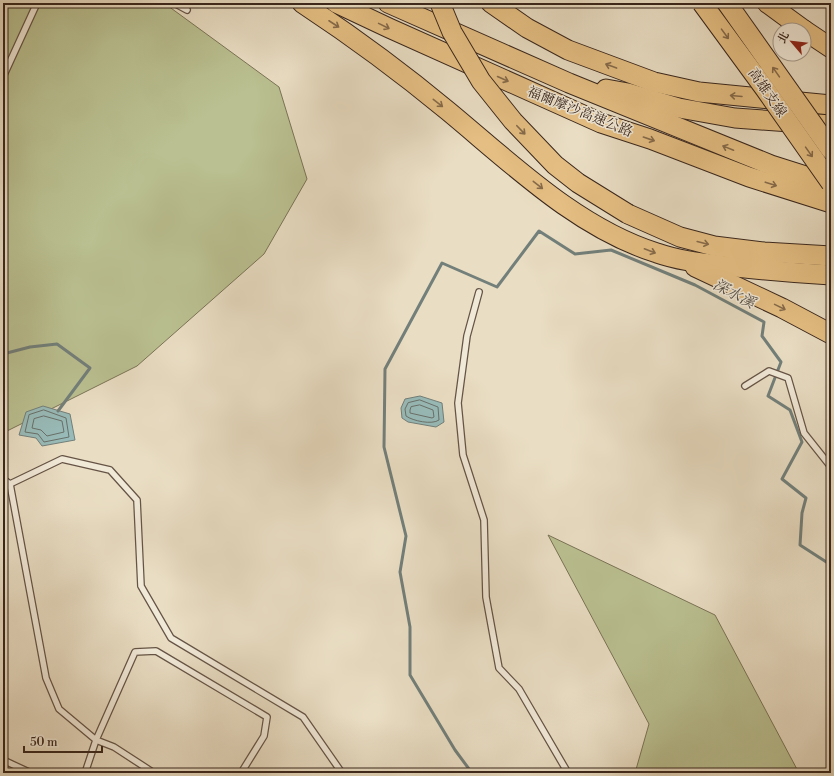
<svg xmlns="http://www.w3.org/2000/svg" width="834" height="776" font-family="'Libre Bodoni','Noto Serif TC',serif">
<style>
.green{fill:#bac091;stroke:#7a7356}
.water{fill:#98bbb9;stroke:#727f7a}
.lines{fill:none;stroke-linecap:round;stroke-linejoin:round}
.shore{stroke:#68706a;stroke-width:1}
.stream{stroke:#727f7a;stroke-width:3}
.service-casing{stroke:#655446;stroke-width:8}
.motorway-casing{stroke:#39261c;stroke-width:21}
.service{stroke:#f1e9d8;stroke-width:5.5}
.motorway{stroke:#e4be82;stroke-width:19}
.motorway-bridge-casing{stroke:#39261c;stroke-width:21;stroke-linecap:butt}
.motorway-bridge{stroke:#e4be82;stroke-width:19}
.oneway{stroke:#866a4a}
.labels{text-anchor:middle;dominant-baseline:central;stroke-width:3;stroke-linejoin:round;paint-order:stroke}
.street-label{font-size:14px;fill:#39261c;stroke:#f1e9d8}
.water-label{font-size:15px;font-style:italic;fill:#514b43;stroke:#f1e9d8}
</style>
<rect width="100%" height="100%" fill="#e9ddc3"/>
<filter id="stains"><feTurbulence type="fractalNoise" baseFrequency=".005" numOctaves="4"/><feColorMatrix values="0 0 0 0 .2 0 0 0 0 .09 0 0 0 0 .02 0 0 0 .5 -.17"/></filter>
<radialGradient id="worn" r=".72"><stop offset=".6" stop-color="#630" stop-opacity="0"/><stop offset="1" stop-color="#630" stop-opacity=".3"/></radialGradient>
<g class="green">
<polygon points="3,3 164,3 279,87 307,179 264,254 137,366 3,433"/>
<polygon points="548,535 715,615 799,773 635,773 649,724"/>
</g>
<g class="water">
<polygon points="420,396 442,403 444,422 436,427 408,422 402,418 401,408 405,399"/>
<polygon points="43,406 70,414 75,440 42,446 36,438 19,435 26,412"/>
</g>
<g class="lines">
<g class="shore">
<path d="M420,400L438,407L439,420C432,425 413,421 406,416L405,409L408,403Z"/>
<polygon points="420,405 433,410 434,417 432,418 410,413 410,410 411,407"/>
<polygon points="44,410 66,418 69,437 44,442 38,434 25,432 29,415"/>
<polygon points="44,416 62,421 64,432 47,436 41,430 32,428 34,419"/>
</g>
<g class="stream">
<polyline points="3,354 30,347 57,344 90,368 58,411"/>
<polyline points="472,773 455,750 410,675 410,627 400,572 406,536 384,447 385,369 442,263 497,287 539,231 575,254 611,250 695,285 764,322 762,336 781,362 768,396 790,410 802,442 782,479 806,498 802,513 800,545 831,565"/>
</g>
<defs>
<g id="service">
<polyline points="174,3 187,10"/>
<polyline points="3,77 37,3"/>
<polyline points="479,292 467,336 458,403 463,455 484,520 486,597 499,668 519,689 568,773"/>
<polyline points="745,386 769,371 788,378 804,433 831,467"/>
<polyline points="3,479 10,484 62,459 110,470 137,500 141,586 171,638 303,717 342,773"/>
<polyline points="10,484 46,678 59,709 96,740 85,773"/>
<polyline points="3,760 31,773"/>
<polyline points="154,773 114,747 96,740 135,652 156,651 267,717 264,736 241,773"/>
</g>
<g id="motorway">
<path d="M302,3C352,36 401,72 448,111C511,163 577,228 657,253C680,261 703,263 727,266C762,270 796,273 831,275"/>
<polyline points="336,3 389,28 601,123 650,139 749,177 831,203"/>
<polyline points="388,3 569,83 771,165 831,184"/>
<polyline points="491,3 527,28 568,50 654,82 699,92 831,105"/>
<polyline points="767,3 804,30"/>
<polyline points="804,30 831,48"/>
<polyline points="606,89 628,93 679,108 735,118 831,125"/>
<polyline points="628,214 680,237 714,246 764,252 831,256"/>
<polyline points="695,267 782,308 831,334"/>
</g>
</defs>
<use href="#service" class="service-casing"/>
<use href="#motorway" class="motorway-casing"/>
<use href="#service" class="service"/>
<use href="#motorway" class="motorway"/>
<defs>
<g id="motorway-bridge">
<polyline points="440,3 452,32 481,81 513,121 555,165 578,183 628,214"/>
<polyline points="702,3 765,89 831,183"/>
<polyline points="727,3 831,150"/>
</g>
</defs>
<use href="#motorway-bridge" class="motorway-bridge-casing"/>
<use href="#motorway-bridge" class="motorway-bridge"/>
</g>
<defs><path id="oneway-shaft" d="M-6 0H5M1.5-3L5.5 0L1.5 3" fill="none" stroke-width="1.6" stroke-linecap="round" stroke-linejoin="round"/></defs>
<g class="oneway">
<use href="#oneway-shaft" transform="translate(334 24) rotate(33)"/>
<use href="#oneway-shaft" transform="translate(384 26) rotate(26)"/>
<use href="#oneway-shaft" transform="translate(725 34) rotate(54)"/>
<use href="#oneway-shaft" transform="translate(611 66) rotate(-160)"/>
<use href="#oneway-shaft" transform="translate(776 72) rotate(-125)"/>
<use href="#oneway-shaft" transform="translate(503 79) rotate(24)"/>
<use href="#oneway-shaft" transform="translate(736 96) rotate(-175)"/>
<use href="#oneway-shaft" transform="translate(438 103) rotate(38)"/>
<use href="#oneway-shaft" transform="translate(521 130) rotate(46)"/>
<use href="#oneway-shaft" transform="translate(649 139) rotate(19)"/>
<use href="#oneway-shaft" transform="translate(728 148) rotate(-158)"/>
<use href="#oneway-shaft" transform="translate(809 152) rotate(55)"/>
<use href="#oneway-shaft" transform="translate(771 184) rotate(18)"/>
<use href="#oneway-shaft" transform="translate(538 185) rotate(38)"/>
<use href="#oneway-shaft" transform="translate(703 243) rotate(14)"/>
<use href="#oneway-shaft" transform="translate(650 251) rotate(21)"/>
<use href="#oneway-shaft" transform="translate(780 307) rotate(26)"/>
</g>
<g class="labels">
<g class="street-label">
<text transform="translate(767 93) rotate(55)">高雄支線</text>
<text transform="translate(580 112) rotate(22)">福爾摩沙高速公路</text>
</g>
<g class="water-label">
<text transform="translate(734 294) rotate(28)">深水溪</text>
</g>
</g>
<rect width="834" height="776" fill="none" stroke="#e9ddc3" stroke-width="16"/>
<rect x="4" y="4" width="826" height="768" fill="none" stroke="#39261c" stroke-width="2"/>
<rect x="8" y="8" width="818" height="760" fill="none" stroke="#39261c"/>
<g transform="translate(792 42) rotate(298)"><circle r="19" fill="#f1e9d8" stroke="#a79b8d"/>
<path d="M0-3L7 15L0 10L-7 15Z" fill="#8f2418"/>
<text y="-6" font-size="11" font-weight="bold" text-anchor="middle" fill="#39261c">北</text>
</g>
<path d="M24 746v6h78v-6" fill="none" stroke="#39261c" stroke-width="2"/>
<text x="30" y="746" font-size="12" fill="#39261c" stroke="#f1e9d8" stroke-width="3" paint-order="stroke">50 m</text>
<rect width="100%" height="100%" filter="url(#stains)"/>
<rect width="100%" height="100%" fill="url(#worn)"/>
</svg>
